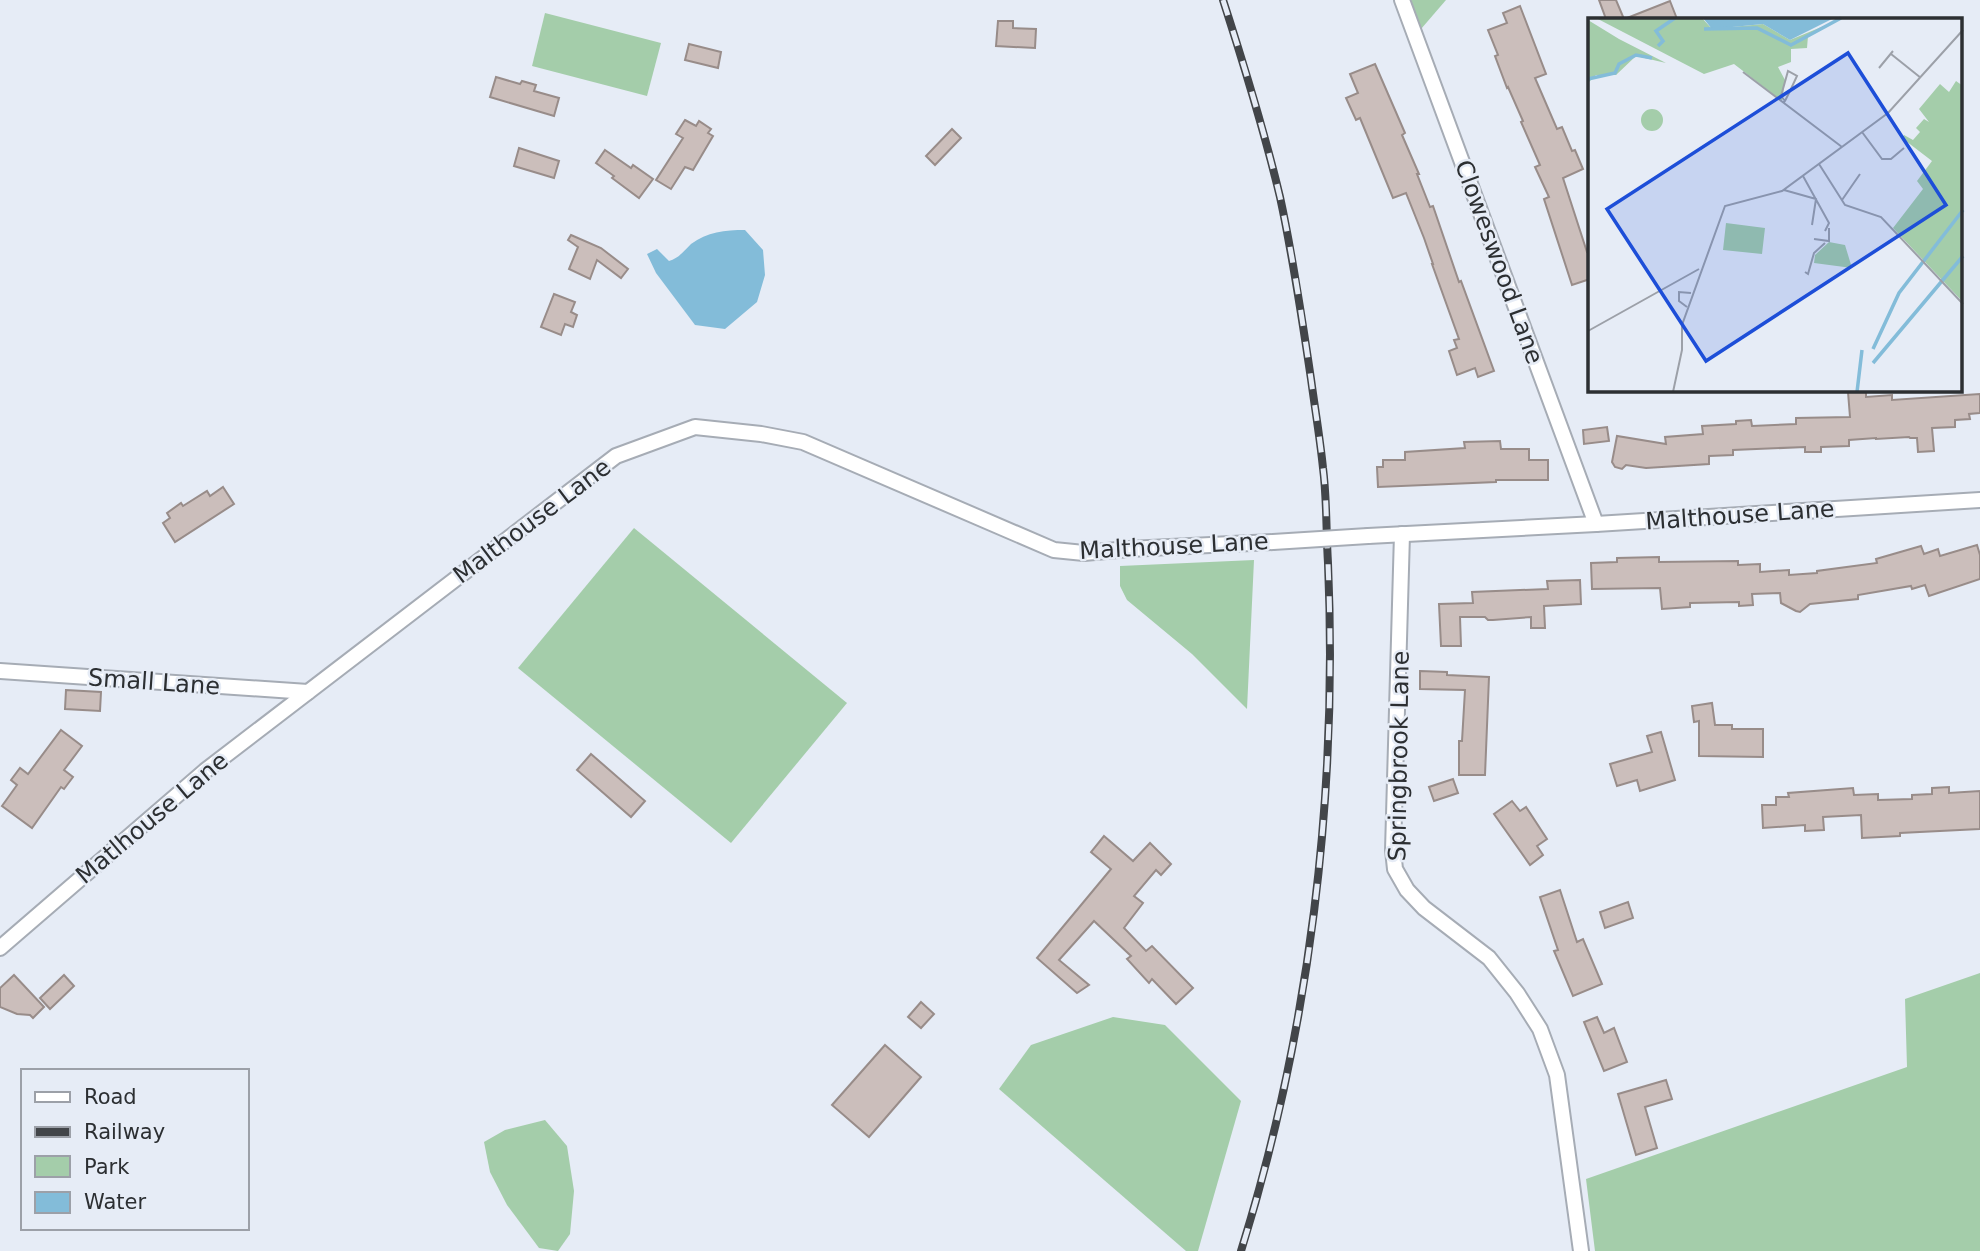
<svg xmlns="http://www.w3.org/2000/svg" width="1980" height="1251" font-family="'DejaVu Sans',sans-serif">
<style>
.green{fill:#a4cdaa}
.water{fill:#83bcd9}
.building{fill:#cbbebb;stroke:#988c89;stroke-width:2}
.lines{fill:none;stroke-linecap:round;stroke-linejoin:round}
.street-casing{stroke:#a6acb5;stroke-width:18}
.street{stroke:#fff;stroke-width:14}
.rail-casing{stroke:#424549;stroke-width:8}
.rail{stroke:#e6ecf6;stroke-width:5;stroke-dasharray:16;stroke-linecap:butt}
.street-bridge-casing{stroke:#a6acb5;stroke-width:18;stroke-linecap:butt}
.street-bridge{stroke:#fff;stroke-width:14}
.labels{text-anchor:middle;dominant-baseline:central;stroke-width:5;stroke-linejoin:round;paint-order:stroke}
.street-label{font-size:24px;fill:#2c2f32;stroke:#e6ecf6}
.inset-river{fill:none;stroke:#83bcd9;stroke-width:3.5}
.inset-road{fill:none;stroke:#9ca0a8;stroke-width:2}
.view{fill:#1d4ed8;fill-opacity:0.15;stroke:#1d4ed8;stroke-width:3.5}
.inset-edge{fill:none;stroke:#2c2f32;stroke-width:3.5}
</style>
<rect width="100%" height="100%" fill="#e6ecf6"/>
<g class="green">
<polygon points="1411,0 1446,0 1421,29"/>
<polygon points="545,13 661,43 647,96 532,66"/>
<polygon points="634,528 847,703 731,843 518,668"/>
<polygon points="1254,560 1247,709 1192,654 1127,600 1120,586 1120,566"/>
<polygon points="1980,973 1980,1251 1595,1251 1586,1179 1907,1067 1905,999"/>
<polygon points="1113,1017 1165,1025 1241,1101 1198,1251 1186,1251 999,1089 1031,1045"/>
<polygon points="545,1120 567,1146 574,1191 570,1234 558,1251 539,1248 507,1205 490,1172 484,1142 505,1130"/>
</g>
<path class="water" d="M745,230L763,250L765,275L757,302L725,329L695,325L656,273L647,254L657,249L669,261C679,258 684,251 691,244C707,232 725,230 745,230Z"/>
<g class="building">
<polygon points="1599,0 1616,0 1624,19 1606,19"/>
<polygon points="1670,1 1677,19 1627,19 1627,18"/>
<polygon points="1520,6 1546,74 1535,78 1557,129 1562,127 1572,151 1575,150 1583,169 1563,178 1587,252 1590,251 1590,279 1572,285 1544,199 1549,197 1535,167 1540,165 1521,122 1523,121 1508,87 1507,88 1495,56 1498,55 1488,30 1507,23 1503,13"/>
<polygon points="998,21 1013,21 1013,28 1036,29 1035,48 996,46"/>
<polygon points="689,44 721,52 718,68 685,60"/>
<polygon points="1375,64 1405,133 1402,135 1419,174 1417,174 1430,207 1433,206 1459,282 1461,281 1494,371 1478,377 1475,368 1457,375 1449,351 1457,348 1454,340 1459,339 1432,264 1433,264 1424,238 1406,193 1393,198 1360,118 1356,120 1346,98 1358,93 1350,74"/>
<polygon points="496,77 520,84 522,81 536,85 534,91 559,98 554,116 490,97"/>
<polygon points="685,120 696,126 699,121 711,129 708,133 713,136 693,170 685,167 671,189 656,180 683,138 676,134"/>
<polygon points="952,129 961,138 935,165 926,156"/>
<polygon points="519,148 559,161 554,178 514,166"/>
<polygon points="605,150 631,168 633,165 653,179 639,198 612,178 614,176 596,163"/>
<polygon points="571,235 601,248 628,269 621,278 597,260 590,279 569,269 578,247 568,240"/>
<polygon points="554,294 575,302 571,312 577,315 573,327 565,324 561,335 541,327"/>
<polygon points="1866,391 1866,397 1892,395 1892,400 1980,394 1980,413 1969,414 1970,419 1955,420 1955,427 1932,428 1934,451 1918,452 1917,438 1910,438 1909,437 1876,439 1876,438 1849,440 1849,446 1821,447 1821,452 1805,452 1805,447 1733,450 1733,455 1709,456 1709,464 1646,468 1626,465 1622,469 1615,467 1612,462 1617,436 1666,444 1665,437 1703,434 1702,426 1736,424 1736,421 1751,420 1752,426 1796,424 1796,418 1850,417 1848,392"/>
<polygon points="1607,427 1609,441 1584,444 1583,430"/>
<polygon points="1500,441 1501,449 1529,449 1529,460 1548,460 1548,480 1496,480 1496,482 1378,487 1377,467 1383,467 1383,460 1405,460 1405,452 1465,448 1464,442"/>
<polygon points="223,487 234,504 175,542 163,523 170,518 167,513 181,503 183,506 207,491 210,496"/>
<polygon points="1977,545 1980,555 1980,579 1929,596 1925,585 1912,589 1911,586 1858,595 1858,599 1810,604 1800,612 1796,611 1781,603 1780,593 1752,594 1753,605 1739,606 1739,602 1690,603 1690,607 1662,609 1660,588 1592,589 1591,563 1617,562 1617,558 1659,557 1659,562 1738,561 1738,565 1760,564 1760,572 1789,570 1789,575 1817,573 1817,571 1877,563 1876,559 1921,546 1924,554 1938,549 1940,556"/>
<polygon points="1580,580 1581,604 1544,606 1545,628 1531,628 1531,617 1493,620 1488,620 1485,617 1460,617 1461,646 1441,646 1439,604 1473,603 1472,592 1548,589 1547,581"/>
<polygon points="1420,671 1447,672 1447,675 1489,677 1485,775 1459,775 1459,741 1462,741 1465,690 1420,689"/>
<polygon points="66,690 101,692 100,711 65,709"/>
<polygon points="1712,703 1715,725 1732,725 1732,729 1763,729 1763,757 1699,756 1699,721 1694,722 1692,706"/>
<polygon points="61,730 82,746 64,770 73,777 64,789 61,787 32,828 2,806 17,785 11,780 20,768 28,774"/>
<polygon points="1661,732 1675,780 1640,791 1637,780 1617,786 1610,764 1652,752 1647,736"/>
<polygon points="591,754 645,801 631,817 577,770"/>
<polygon points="1453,779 1458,793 1434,801 1429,787"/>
<polygon points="1949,787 1949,793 1980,791 1980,829 1900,833 1900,836 1862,838 1861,815 1823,817 1824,830 1805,831 1805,825 1763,828 1762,805 1776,805 1776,797 1789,797 1788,793 1853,788 1854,795 1878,794 1878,800 1912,799 1912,795 1932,794 1932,788"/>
<polygon points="1512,801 1520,811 1526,807 1547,839 1537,846 1543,855 1530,865 1494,814"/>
<polygon points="1104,836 1133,861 1150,843 1171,864 1161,875 1156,870 1134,896 1143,903 1124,928 1146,951 1152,946 1193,988 1176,1004 1152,979 1149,983 1127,959 1131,956 1094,921 1059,960 1089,985 1077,993 1037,958 1111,869 1091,852"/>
<polygon points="1560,890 1577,942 1583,939 1602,984 1573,996 1554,951 1558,950 1540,897"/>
<polygon points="1628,902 1633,918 1605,928 1600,912"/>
<polygon points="14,975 44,1007 33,1018 30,1015 17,1014 0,1007 0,988"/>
<polygon points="64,975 74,986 50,1009 40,998"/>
<polygon points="921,1002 934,1014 921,1028 908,1017"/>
<polygon points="1597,1017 1604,1033 1614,1028 1627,1062 1604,1071 1584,1022"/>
<polygon points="885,1045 921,1077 869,1137 832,1105"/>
<polygon points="1666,1080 1672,1099 1645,1107 1657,1148 1636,1155 1618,1094"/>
</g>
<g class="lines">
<defs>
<g id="street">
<polyline points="1402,0 1596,524"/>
<polyline points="1402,534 1393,850 1395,869 1407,890 1424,908 1489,958 1517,993 1540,1029 1557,1075 1581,1251"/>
<polyline points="1368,536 1596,524 1980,500"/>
<polyline points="0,671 308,692"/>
<polyline points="0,948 205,771 616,456 695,427 761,434 803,442 1054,550 1084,553 1129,549 1273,542"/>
</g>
</defs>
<use href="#street" class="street-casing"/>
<use href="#street" class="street"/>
<defs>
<path id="rail" d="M1223,0C1244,65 1264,130 1280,197C1293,257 1302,318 1311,379C1315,409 1320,438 1323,468C1327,499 1326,532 1328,563C1338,794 1310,1030 1241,1251"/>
</defs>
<use href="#rail" class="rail-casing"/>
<use href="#rail" class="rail"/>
<defs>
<polyline id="street-bridge" points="1273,542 1368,536"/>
</defs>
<use href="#street-bridge" class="street-bridge-casing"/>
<use href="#street-bridge" class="street-bridge"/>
</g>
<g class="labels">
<g class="street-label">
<text transform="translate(1499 262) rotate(70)">Cloweswood Lane</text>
<text transform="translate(1740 515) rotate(-4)">Malthouse Lane</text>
<text transform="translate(532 521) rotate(-37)">Malthouse Lane</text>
<text transform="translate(1174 546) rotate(-3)">Malthouse Lane</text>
<text transform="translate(154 682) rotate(4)">Small Lane</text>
<text transform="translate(1399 756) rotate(-89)">Springbrook Lane</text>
<text transform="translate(152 818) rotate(-40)">Matlhouse Lane</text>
</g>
</g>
<g transform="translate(1588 18)">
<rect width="374" height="374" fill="#e6ecf6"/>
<path d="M8,0H114L124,11L175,6L202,22L255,0L220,18L219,30L203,31V44L190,49L197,62L194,83L146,46L116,56ZM0,2L31,21L78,45L48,38L28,57H8L0,65ZM368,63L375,68L373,282L305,210L335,171L329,163L344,143L314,120L316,117L325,122L332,114L328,110L336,101L341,104L331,91L352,66L361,74ZM53 102a11 11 0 1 1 22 0a11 11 0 1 1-22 0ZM138,205L177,210L174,236L135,232ZM241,224L257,227L264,250L226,245L227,237Z" fill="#a4cdaa"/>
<path d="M115,0H246L202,22L175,6L124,11Z" fill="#83bcd9"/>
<path class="inset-river" d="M116,11L169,10L203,27L253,0M70,28L75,23L68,13L87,0M0,61L27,55L31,46L48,37L64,40M285,331L311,275L375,192M285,345L375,238M269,374L274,332"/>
<path class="inset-road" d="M303,36L333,60M291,50L305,33M155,54L254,129M195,85L197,83L202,73L209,58L200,53L193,78L197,83M274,114L294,141H303L316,130M231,146L257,187L293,199L375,286M215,158L241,205L237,213M196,172L228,181L224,207M254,182L272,156M226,221L241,223V210M217,254L220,256L226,235L237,225M99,289L91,283V274L103,275M0,313L111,251M85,374L94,332V307L137,188L194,173L300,95L375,12"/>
<path class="view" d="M260,35L358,187L118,343L19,191Z"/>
<rect width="374" height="374" class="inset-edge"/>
</g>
<rect x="21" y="1069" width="228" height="161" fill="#e6ecf6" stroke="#9ca0a8" stroke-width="2"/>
<rect x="35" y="1092" width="35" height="10" fill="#ffffff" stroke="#9ca0a8" stroke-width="2"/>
<text x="84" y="1104" font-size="21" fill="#2c2f32">Road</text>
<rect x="35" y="1127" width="35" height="10" fill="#424549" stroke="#9ca0a8" stroke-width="2"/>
<text x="84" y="1139" font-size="21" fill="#2c2f32">Railway</text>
<rect x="35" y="1156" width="35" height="21" fill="#a4cdaa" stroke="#9ca0a8" stroke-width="2"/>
<text x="84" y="1174" font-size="21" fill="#2c2f32">Park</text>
<rect x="35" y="1192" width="35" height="21" fill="#83bcd9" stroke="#9ca0a8" stroke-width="2"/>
<text x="84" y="1209" font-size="21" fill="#2c2f32">Water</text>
</svg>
